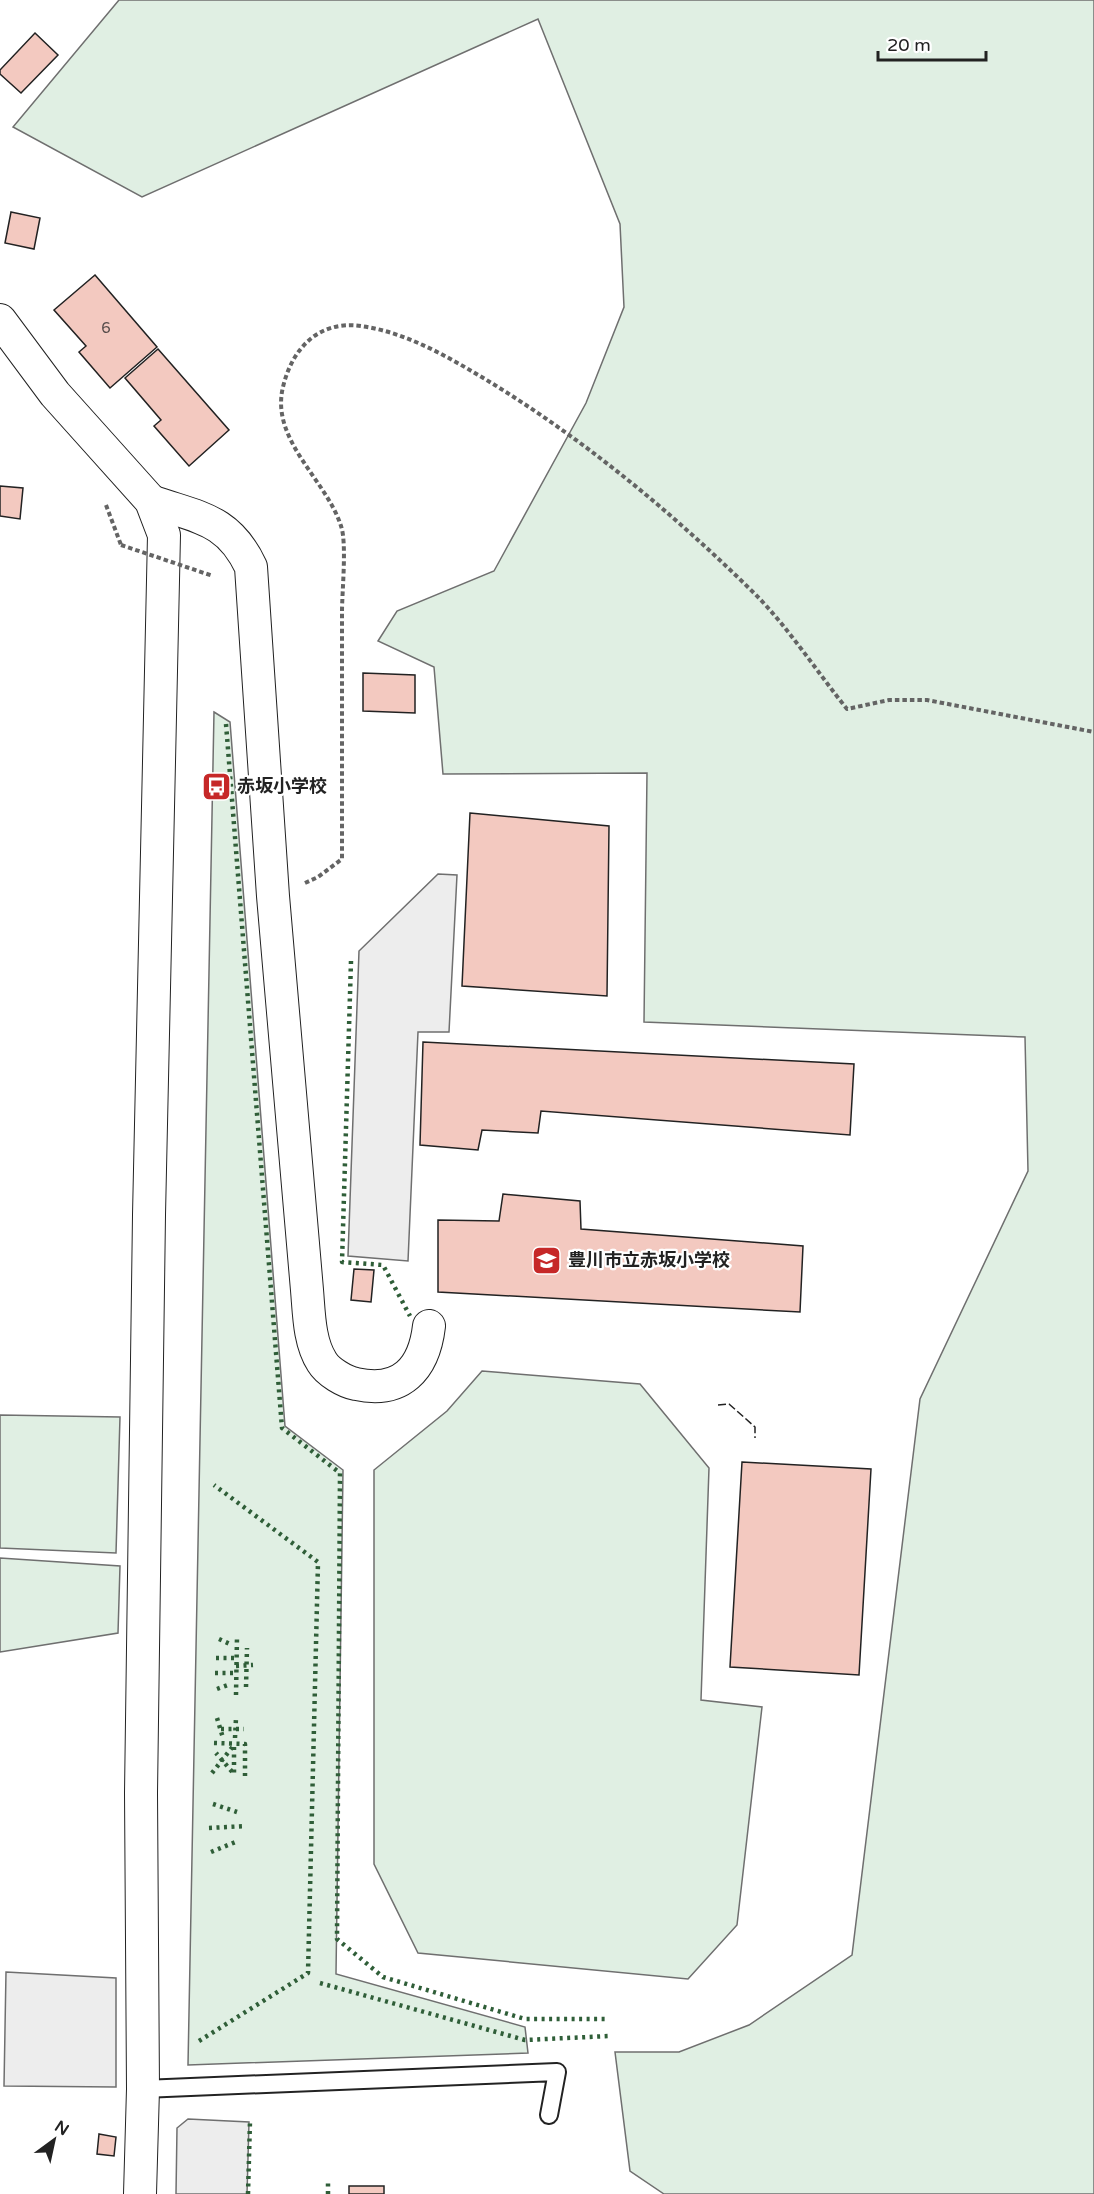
<svg xmlns="http://www.w3.org/2000/svg" width="1094" height="2194" font-family="'Varela Round','Noto Sans JP',sans-serif">
<style>
.green{fill:#e0efe3;stroke:#6f6f6f;stroke-width:1.5}
.parking{fill:#ededed;stroke:#6f6f6f;stroke-width:1.5}
.building{fill:#f3c9c0;stroke:#222;stroke-width:1.5}
.lines{fill:none;stroke-linecap:round;stroke-linejoin:round}
.service-casing{stroke:#222;stroke-width:20}
.minor-casing{stroke:#222;stroke-width:34}
.path{stroke:#646464;stroke-width:4;stroke-dasharray:4.5 3;stroke-linecap:butt}
.service{stroke:#fff;stroke-width:16}
.minor{stroke:#fff;stroke-width:32}
.path-bridge{stroke:#646464;stroke-width:4;stroke-dasharray:4.5 3;stroke-linecap:butt}
.hedge{stroke:#2f5e38;stroke-width:4.5;stroke-dasharray:3 4.5;stroke-linecap:butt}
.fence{stroke:#222;stroke-width:1.5;stroke-dasharray:8 3;stroke-linecap:butt}
.labels{text-anchor:middle;dominant-baseline:central;stroke-width:4.5;stroke-linejoin:round;paint-order:stroke}
.number-label{font-size:15px;fill:#564c4a}
.poi-label{font-size:18px;font-weight:bold;fill:#222;stroke:#fff;text-anchor:start}
</style>
<rect width="100%" height="100%" fill="#fff"/>
<g class="green">
<polygon points="119,0 1094,0 1094,2194 664,2194 630,2171 615,2052 679,2052 749,2025 852,1955 920,1399 1028,1171 1025,1037 644,1022 647,773 443,774 434,667 378,641 397,611 494,571 586,403 624,307 620,224 538,19 142,197 13,127"/>
<polygon points="214,712 230,722 285,1426 343,1470 336,1974 525,2027 528,2053 188,2065"/>
<polygon points="482,1371 640,1384 709,1468 701,1700 762,1707 737,1925 688,1979 418,1953 374,1864 374,1470 447,1411"/>
<polygon points="0,1415 120,1417 116,1553 0,1548"/>
<polygon points="0,1558 120,1566 118,1633 0,1652"/>
</g>
<g class="parking">
<polygon points="438,874 457,875 449,1032 418,1032 408,1261 348,1256 359,951"/>
<polygon points="6,1972 116,1978 116,2087 4,2086"/>
<polygon points="188,2119 249,2122 247,2194 176,2194 177,2128"/>
</g>
<g class="building">
<polygon points="35,33 58,55 21,93 0,74 0,70"/>
<polygon points="11,212 40,218 34,249 5,243"/>
<polygon points="95,275 157,347 110,388 79,352 86,346 54,310"/>
<polygon points="158,349 229,430 189,466 154,426 161,420 125,378"/>
<polygon points="0,486 23,488 20,519 0,516"/>
<polygon points="363,673 415,675 415,713 363,711"/>
<polygon points="470,813 609,826 607,996 462,986"/>
<polygon points="423,1042 854,1064 850,1135 541,1111 538,1133 482,1130 478,1150 420,1145"/>
<polygon points="503,1194 580,1201 581,1229 803,1246 800,1312 438,1292 438,1220 499,1221"/>
<polygon points="354,1269 374,1270 371,1302 351,1300"/>
<polygon points="742,1462 871,1469 859,1675 730,1667"/>
<polygon points="99,2134 116,2137 114,2156 97,2154"/>
<rect x="349" y="2186" width="35" height="8"/>
</g>
<g class="lines">
<defs>
<polyline id="service" points="143,2089 557,2072 549,2115"/>
<g id="minor">
<polyline points="0,320 55,394 151,501 164,535 149,1215 141,1793 143,2089 140,2194"/>
<path d="M151,501C198,518 228,518 251,567L273,896L307,1290C309,1313 309,1342 322,1362C328,1372 345,1382 356,1384C401,1394 424,1369 429,1326"/>
</g>
</defs>
<use href="#service" class="service-casing"/>
<use href="#minor" class="minor-casing"/>
<g class="path">
<polyline points="106,505 121,545"/>
<path d="M305,883L318,877L342,859C342,776 342,694 342,612C342,591 347,543 341,526C326,479 270,440 283,387C292,349 318,320 361,326C404,332 443,354 480,376C580,436 672,512 755,594C787,626 818,673 847,709L889,700H927L1094,732"/>
</g>
<use href="#service" class="service"/>
<use href="#minor" class="minor"/>
<polyline class="path-bridge" points="121,545 213,576"/>
<g class="hedge">
<polyline points="226,724 282,1428 340,1473 337,1939 383,1977 525,2019 606,2019"/>
<polyline points="351,961 342,1262 383,1265 410,1316"/>
<polyline points="219,1639 230,1644"/>
<polyline points="216,1658 237,1658"/>
<polyline points="236,1666 253,1665"/>
<polyline points="215,1673 235,1673"/>
<polyline points="246,1687 247,1648"/>
<polyline points="217,1689 228,1685"/>
<polyline points="236,1695 237,1637"/>
<polyline points="217,1718 223,1738"/>
<polyline points="221,1729 244,1729"/>
<polyline points="235,1738 236,1718"/>
<polyline points="214,1743 245,1744 245,1777"/>
<polyline points="212,1773 234,1745 234,1774 216,1753"/>
<polyline points="213,1804 237,1812"/>
<polyline points="209,1828 246,1826"/>
<polyline points="211,1852 238,1841"/>
<polyline points="320,1983 525,2040 609,2036"/>
<polyline points="199,2041 308,1973 318,1562 214,1485"/>
<polyline points="248,2194 250,2121"/>
<polyline points="328,2194 328,2179"/>
</g>
<polyline class="fence" points="718,1405 729,1404 755,1427 755,1438"/>
</g>
<defs>
<symbol id="bus-square" viewBox="-11 -11 22 22"><rect x="-9" y="-9" width="18" height="18" rx="4" fill="#c62828" stroke="#fff"/><path d="M-5-6H5V4H4V6H2V4H-2V6H-4V4H-5ZM-3.5-4V0h7V-4ZM-3.5 1.2v1.5H-2V1.2ZM2 1.2v1.5H3.5V1.2Z" fill="#fff"/></symbol>
<symbol id="school-square" viewBox="-11 -11 22 22"><rect x="-9" y="-9" width="18" height="18" rx="4" fill="#c62828" stroke="#fff"/><path d="M0-5L7-2L0 1L-7-2ZM-4 1L0 2.5L4 1V4Q0 6-4 4Z" fill="#fff"/></symbol>
</defs>
<g fill-rule="evenodd">
<use href="#bus-square" x="200" y="770" width="33" height="33"/>
<use href="#school-square" x="530" y="1244" width="33" height="33"/>
</g>
<g class="labels">
<g class="number-label">
<text x="106" y="328">6</text>
</g>
<g class="poi-label">
<text x="237" y="786">赤坂小学校</text>
<text x="568" y="1260">豊川市立赤坂小学校</text>
</g>
</g>
<g transform="translate(54 2140) rotate(33)" stroke="#ffffff" stroke-width="4.5" paint-order="stroke">
<path d="M0-4.5L10 22L0 15L-10 22Z" fill="#222222"/>
<text y="-9" font-size="16" font-weight="bold" text-anchor="middle" fill="#222222">N</text>
</g>
<path d="M878 51v9h108v-9" fill="none" stroke="#222222" stroke-width="3"/>
<text x="887" y="51" font-size="18" fill="#222222" stroke="#ffffff" stroke-width="4.5" paint-order="stroke">20 m</text>
</svg>
